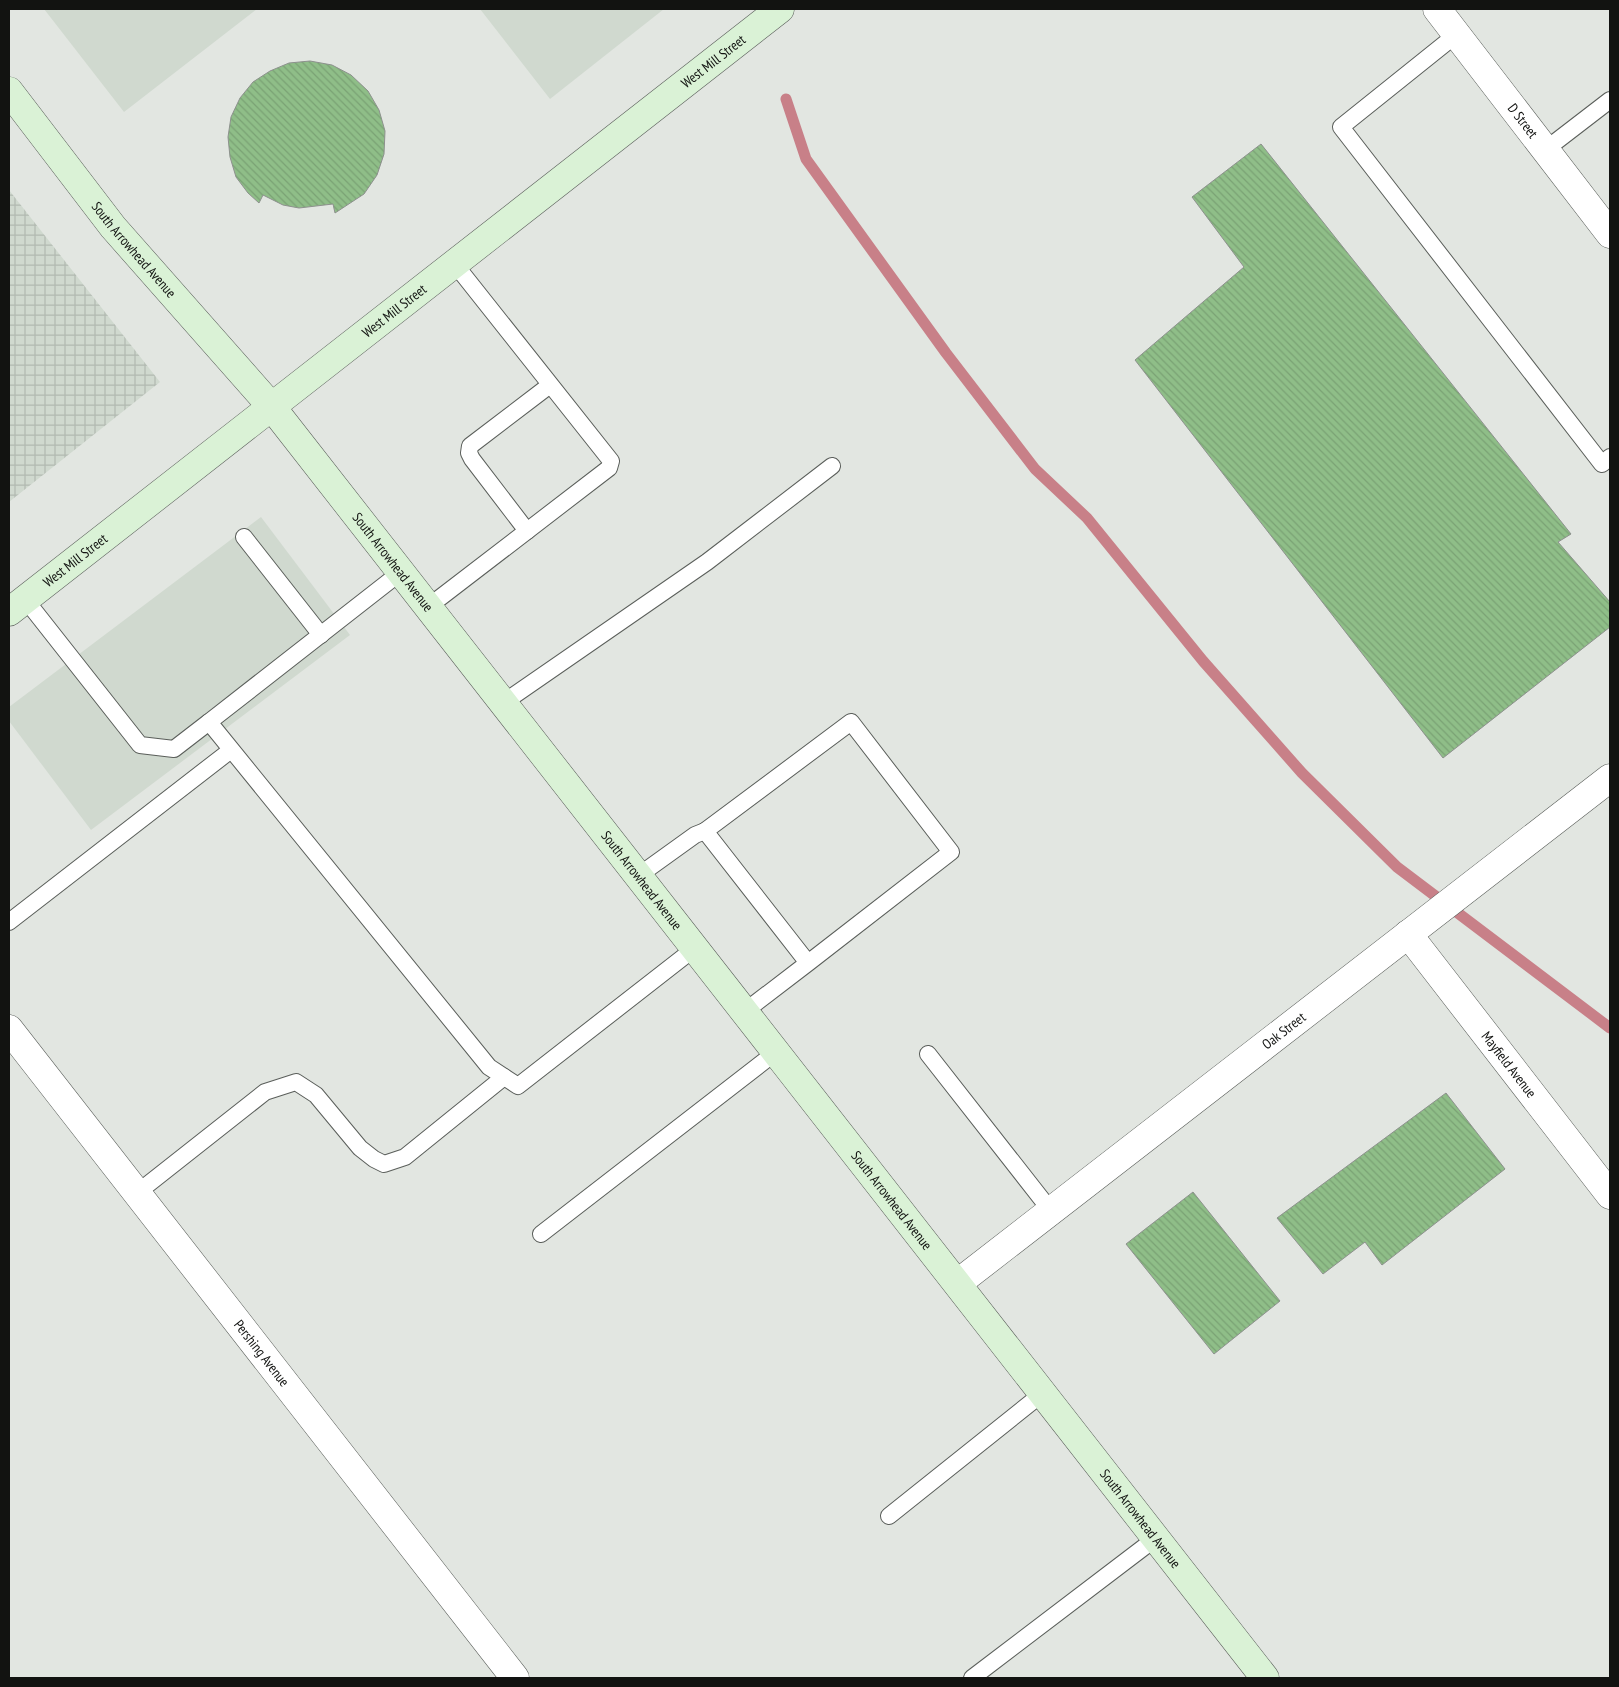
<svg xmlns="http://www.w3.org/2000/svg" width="1619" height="1687" font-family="'PT Sans Narrow',sans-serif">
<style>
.built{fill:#d0d9cf}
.industrial{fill:url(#industrial-grid)}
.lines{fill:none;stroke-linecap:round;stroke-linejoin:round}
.stream{stroke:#c88088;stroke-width:11}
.building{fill:url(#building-back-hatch);stroke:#8d918d}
.lane-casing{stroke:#5a5e5a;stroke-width:18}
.street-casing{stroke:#5a5e5a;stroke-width:29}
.secondary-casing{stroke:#5a5e5a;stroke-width:29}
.lane{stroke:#fff;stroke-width:16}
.street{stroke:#fff;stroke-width:28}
.secondary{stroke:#daf2d6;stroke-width:28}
.labels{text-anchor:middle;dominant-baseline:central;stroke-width:4;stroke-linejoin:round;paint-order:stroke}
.street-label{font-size:14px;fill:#121311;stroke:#eff3ef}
</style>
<defs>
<pattern id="industrial-grid" width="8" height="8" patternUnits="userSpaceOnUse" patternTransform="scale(1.25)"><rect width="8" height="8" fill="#d0d9cf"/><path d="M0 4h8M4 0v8" fill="none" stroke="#b2b9b1"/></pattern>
<pattern id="building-back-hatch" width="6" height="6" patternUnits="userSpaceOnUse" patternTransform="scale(1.25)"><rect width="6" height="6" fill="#8fbe88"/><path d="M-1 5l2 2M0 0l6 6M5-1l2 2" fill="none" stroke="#7aa274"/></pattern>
</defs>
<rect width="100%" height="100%" fill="#e2e6e1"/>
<g class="built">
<polygon points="44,9 257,9 124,112"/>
<polygon points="480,9 664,9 550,99"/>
<polygon points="261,517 350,635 91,830 9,721 9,707"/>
</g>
<polygon class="industrial" points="9,190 160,382 9,502"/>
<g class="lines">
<polyline class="stream" points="786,99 806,159 946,353 1035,469 1087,518 1203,661 1302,773 1397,867 1610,1028"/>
</g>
<g class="building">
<polygon points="310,61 332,65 351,75 368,91 379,110 385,131 384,154 377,175 364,194 335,213 333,204 299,208 283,205 263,195 259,203 248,193 236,177 230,157 228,137 231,117 240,98 253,82 270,71 289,63"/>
<polygon points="1261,144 1571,534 1558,542 1610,602 1610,627 1443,758 1135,360 1244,267 1192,197"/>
<polygon points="1446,1093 1505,1169 1382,1265 1365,1242 1323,1274 1277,1218"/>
<polygon points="1193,1192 1280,1301 1214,1354 1126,1244"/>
</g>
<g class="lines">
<defs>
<g id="lane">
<polyline points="1457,34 1341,127 1602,464 1610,457"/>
<polyline points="1545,150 1610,100"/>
<polyline points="527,531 472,459 469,453 470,446 550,385"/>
<polyline points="244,537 321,635"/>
<polyline points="401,572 209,722 489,1067 518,1086 695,948"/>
<polyline points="25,599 140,745 174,749 209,722"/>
<polyline points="428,607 609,468 611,461 454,263"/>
<polyline points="503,703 707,562 832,466"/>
<polyline points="638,876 695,835 705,831"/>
<polyline points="9,922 231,750"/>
<polyline points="744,1012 808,963 951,852 851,722 705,831 808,963"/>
<polyline points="928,1054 1051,1211"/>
<polyline points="137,1193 265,1092 296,1082 316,1095 360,1148 374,1159 384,1164 405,1157 504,1077"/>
<polyline points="541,1234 776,1052"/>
<polyline points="889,1516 1043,1393"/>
<polyline points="972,1678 1156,1538"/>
</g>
<g id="street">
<path id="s1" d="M1437,9L1610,234"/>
<path id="s2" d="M1408,934L1610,1195"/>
<path id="s3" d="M9,1029L515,1678"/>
<path id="s4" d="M958,1283L1610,778"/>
</g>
<g id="secondary">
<path id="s5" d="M9,91L113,227L271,406L1265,1678"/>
<path id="s6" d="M9,612L780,9"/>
</g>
</defs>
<use href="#lane" class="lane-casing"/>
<use href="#street" class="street-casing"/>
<use href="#secondary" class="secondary-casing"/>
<use href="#lane" class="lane"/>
<use href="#street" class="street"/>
<use href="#secondary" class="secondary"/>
</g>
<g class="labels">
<g class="street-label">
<text stroke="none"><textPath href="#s6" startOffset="894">West Mill Street</textPath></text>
<text stroke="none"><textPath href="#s1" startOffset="141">D Street</textPath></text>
<text stroke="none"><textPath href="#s5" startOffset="202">South Arrowhead Avenue</textPath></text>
<text stroke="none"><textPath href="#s6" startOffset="489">West Mill Street</textPath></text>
<text stroke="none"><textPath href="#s6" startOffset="84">West Mill Street</textPath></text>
<text stroke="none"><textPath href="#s5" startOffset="608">South Arrowhead Avenue</textPath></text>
<text stroke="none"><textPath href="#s5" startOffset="1012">South Arrowhead Avenue</textPath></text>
<text stroke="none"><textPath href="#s4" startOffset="412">Oak Street</textPath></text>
<text stroke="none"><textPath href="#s2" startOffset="165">Mayfield Avenue</textPath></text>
<text stroke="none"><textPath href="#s5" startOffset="1418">South Arrowhead Avenue</textPath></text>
<text stroke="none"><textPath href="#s3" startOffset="411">Pershing Avenue</textPath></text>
<text stroke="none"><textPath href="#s5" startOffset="1822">South Arrowhead Avenue</textPath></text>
</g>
</g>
<rect width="1619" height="1687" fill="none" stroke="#121311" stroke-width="20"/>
</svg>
